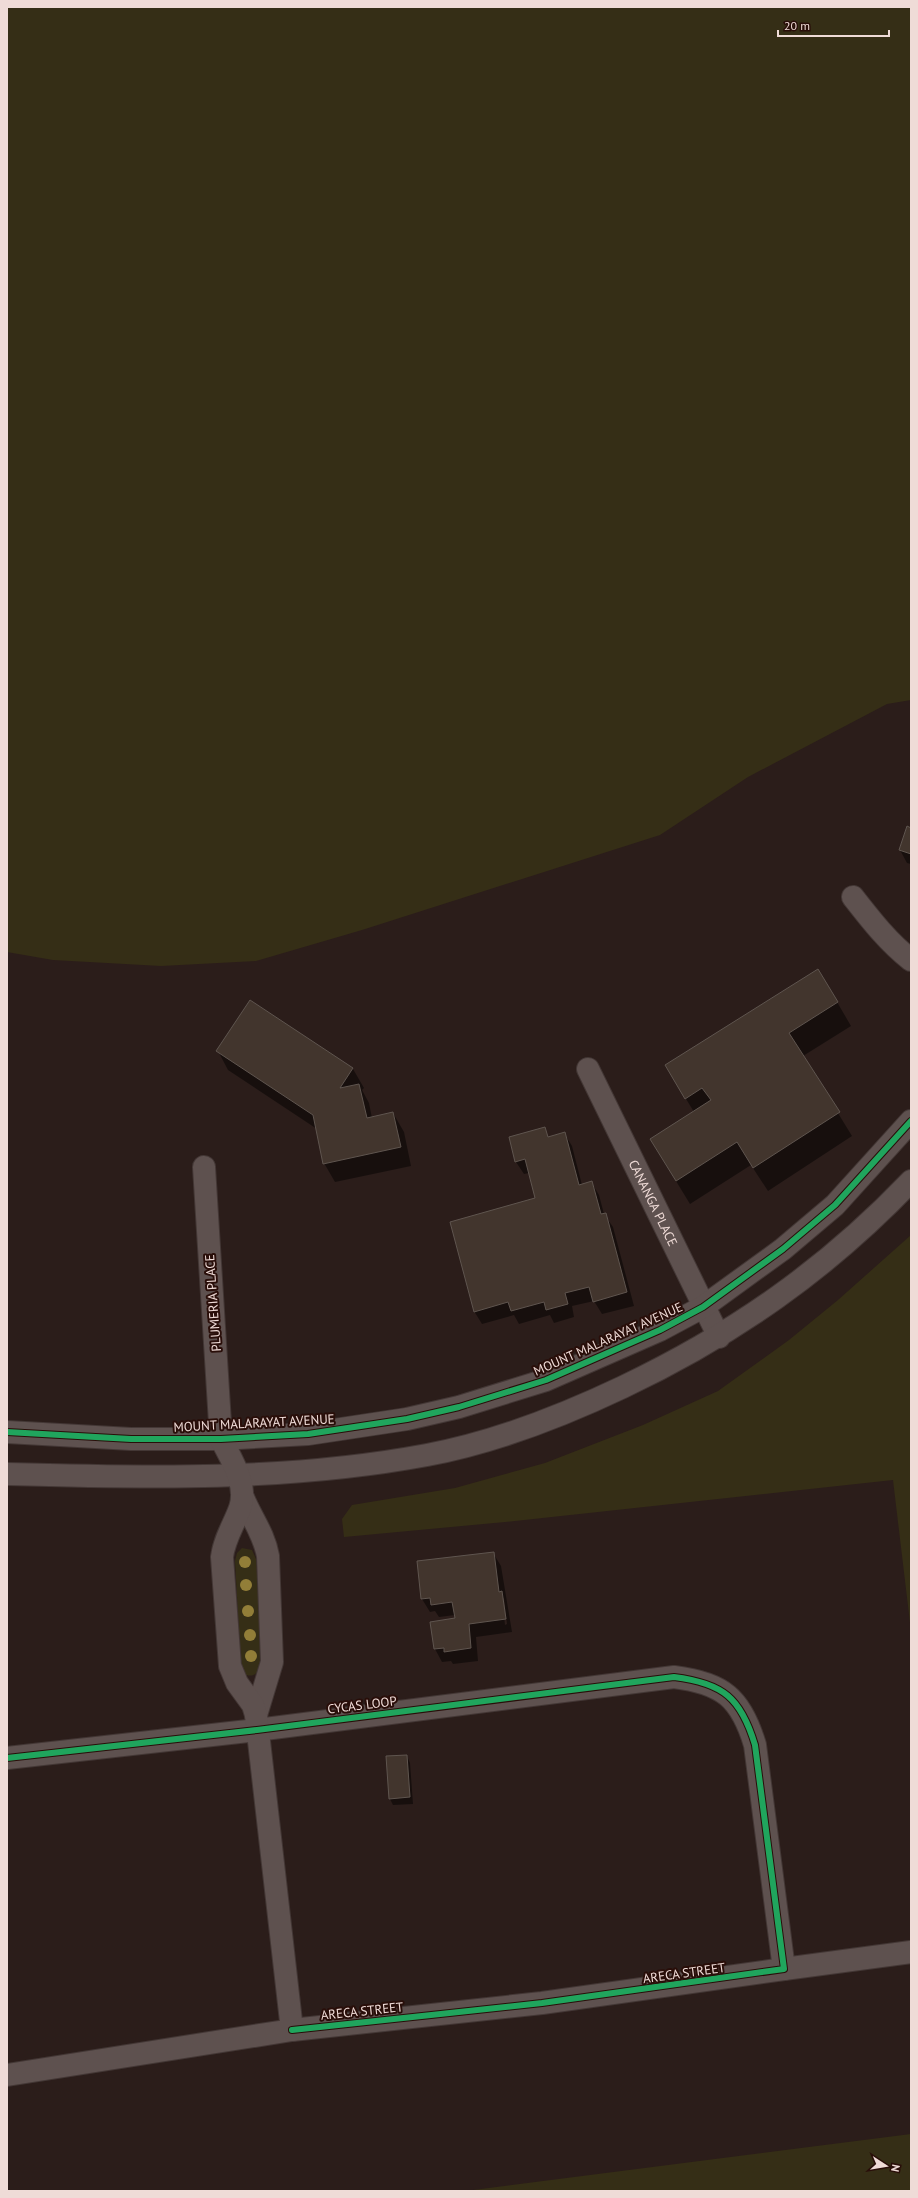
<svg xmlns="http://www.w3.org/2000/svg" width="918" height="2198" font-family="'PT Sans',sans-serif">
<style>
.green{fill:#352e16}
.shadow{fill:#0007;fill-rule:evenodd}
.building{fill:#42352d;stroke:#5f554f}
.lines{fill:none;stroke-linecap:round;stroke-linejoin:round}
.street-casing{stroke:#433735;stroke-width:24}
.street{stroke:#5e514f;stroke-width:22}
.cycleway-casing{stroke:#290e09;stroke-width:8}
.cycleway{stroke:#20a55d;stroke-width:6}
.tree{fill:#927e38}
.labels{text-anchor:middle;dominant-baseline:central;stroke-width:4;stroke-linejoin:round;paint-order:stroke}
.street-label{font-size:13px;fill:#efdbd7;stroke:#290e09}
</style>
<rect width="100%" height="100%" fill="#2b1d1a"/>
<g class="green">
<polygon points="7,7 911,7 911,700 887,704 748,777 660,835 362,930 256,961 161,966 53,960 7,952"/>
<polygon points="911,1235 911,1631 893,1480 505,1522 344,1537 342,1519 352,1505 455,1488 545,1463 643,1425 718,1391 789,1340 838,1300"/>
<path d="M242,1548L252,1550L256,1559L262,1659C260,1668 258,1678 246,1675L241,1667L235,1561L237,1553Z"/>
<polygon points="911,2134 911,2191 466,2191"/>
</g>
<g class="shadow">
<polygon points="911,829 911,864 907,863 900,850"/>
<polygon points="250,1001 353,1069 364,1088 362,1090 369,1103 372,1118 393,1113 404,1132 411,1166 335,1182 324,1163 317,1129 228,1070 218,1051"/>
<polygon points="837,1002 851,1026 803,1056 852,1136 768,1191 751,1165 690,1204 651,1140 694,1112 680,1089"/>
<polygon points="544,1128 549,1138 564,1133 572,1146 582,1185 591,1182 599,1195 604,1214 613,1227 634,1306 602,1314 594,1301 572,1306 574,1317 554,1323 550,1315 519,1324 514,1315 482,1324 474,1311 536,1199 529,1173 524,1174 516,1162"/>
<path d="M493,1553L501,1566L512,1632L476,1637L478,1661L453,1664L451,1661L442,1662L435,1649L431,1623L456,1619L455,1615L439,1617L435,1611L430,1612L422,1599ZM502,1596L504,1599L507,1624L505,1625Z"/>
<polygon points="407,1756 410,1763 413,1804 393,1805 390,1799"/>
</g>
<g class="building">
<polygon points="907,826 911,828 911,854 899,850"/>
<polygon points="818,969 838,1002 789,1033 840,1112 753,1168 737,1142 676,1181 650,1139 711,1100 702,1088 685,1099 665,1065"/>
<polygon points="250,1000 353,1068 340,1088 359,1084 367,1118 393,1112 401,1147 323,1164 313,1115 216,1051"/>
<polygon points="545,1127 548,1137 565,1132 579,1185 592,1181 601,1214 606,1213 627,1292 593,1302 589,1287 565,1293 568,1304 546,1310 544,1302 511,1311 508,1302 474,1312 450,1222 535,1198 525,1159 515,1162 509,1137"/>
<polygon points="494,1552 499,1592 502,1591 506,1619 469,1624 471,1648 444,1652 444,1648 434,1649 430,1622 455,1618 452,1602 431,1605 430,1598 421,1599 417,1561"/>
<polygon points="407,1755 410,1797 389,1799 386,1756"/>
</g>
<g class="lines">
<defs>
<g id="street">
<path d="M853,897C871,920 888,942 911,960"/>
<path id="s1" d="M588,1069L719,1337"/>
<polyline points="7,1432 131,1439 221,1439 308,1434 407,1419 459,1407 546,1380 660,1330 703,1307 783,1249 835,1205 911,1121"/>
<path d="M7,1474C148,1478 288,1481 427,1455C496,1442 560,1417 623,1387C734,1334 826,1270 911,1181"/>
<path d="M242,1495C250,1516 264,1533 268,1556L272,1662L256,1715"/>
<path d="M7,1758L257,1730L674,1677C723,1683 741,1698 755,1745L784,1969L542,2003L292,2030"/>
<polyline points="784,1969 911,1952"/>
<path d="M7,2075L292,2030L256,1715L253,1705L237,1683L230,1666L222,1557C224,1539 234,1525 240,1508C248,1484 231,1459 221,1439L204,1167"/>
</g>
</defs>
<use href="#street" class="street-casing"/>
<use href="#street" class="street"/>
<defs>
<g id="cycleway">
<polyline points="7,1432 131,1439 221,1439 308,1434 407,1419 459,1407 546,1380 660,1330 703,1307 783,1249 835,1205 911,1121"/>
<path d="M7,1758L257,1730L674,1677C723,1683 741,1698 755,1745L784,1969L542,2003L292,2030"/>
</g>
</defs>
<use href="#cycleway" class="cycleway-casing"/>
<use href="#cycleway" class="cycleway"/>
</g>
<g class="tree">
<circle cx="245" cy="1562" r="6"/>
<circle cx="246" cy="1585" r="6"/>
<circle cx="248" cy="1611" r="6"/>
<circle cx="250" cy="1635" r="6"/>
<circle cx="251" cy="1656" r="6"/>
</g>
<g class="labels">
<g class="street-label">
<text stroke="none"><textPath href="#s1" startOffset="149">CANANGA PLACE</textPath></text>
<text transform="translate(213 1303) rotate(-94)">PLUMERIA PLACE</text>
<text transform="translate(608 1339) rotate(-24)">MOUNT MALARAYAT AVENUE</text>
<text transform="translate(254 1423) rotate(-3)">MOUNT MALARAYAT AVENUE</text>
<text transform="translate(362 1705) rotate(-7)">CYCAS LOOP</text>
<text transform="translate(684 1973) rotate(-8)">ARECA STREET</text>
<text transform="translate(362 2011) rotate(-6)">ARECA STREET</text>
</g>
</g>
<rect width="918" height="2198" fill="none" stroke="#efdbd7" stroke-width="16"/>
<g transform="translate(886 2166) rotate(102)" stroke="#290e09" stroke-width="3" paint-order="stroke">
<path d="M0-3L7 15L0 10L-7 15Z" fill="#efdbd7"/>
<text y="-6" font-size="11" font-weight="bold" text-anchor="middle" fill="#efdbd7">N</text>
</g>
<path d="M778 30v6h111v-6" fill="none" stroke="#efdbd7" stroke-width="2"/>
<text x="784" y="30" font-size="12" fill="#efdbd7" stroke="#290e09" stroke-width="3" paint-order="stroke">20 m</text>
</svg>
